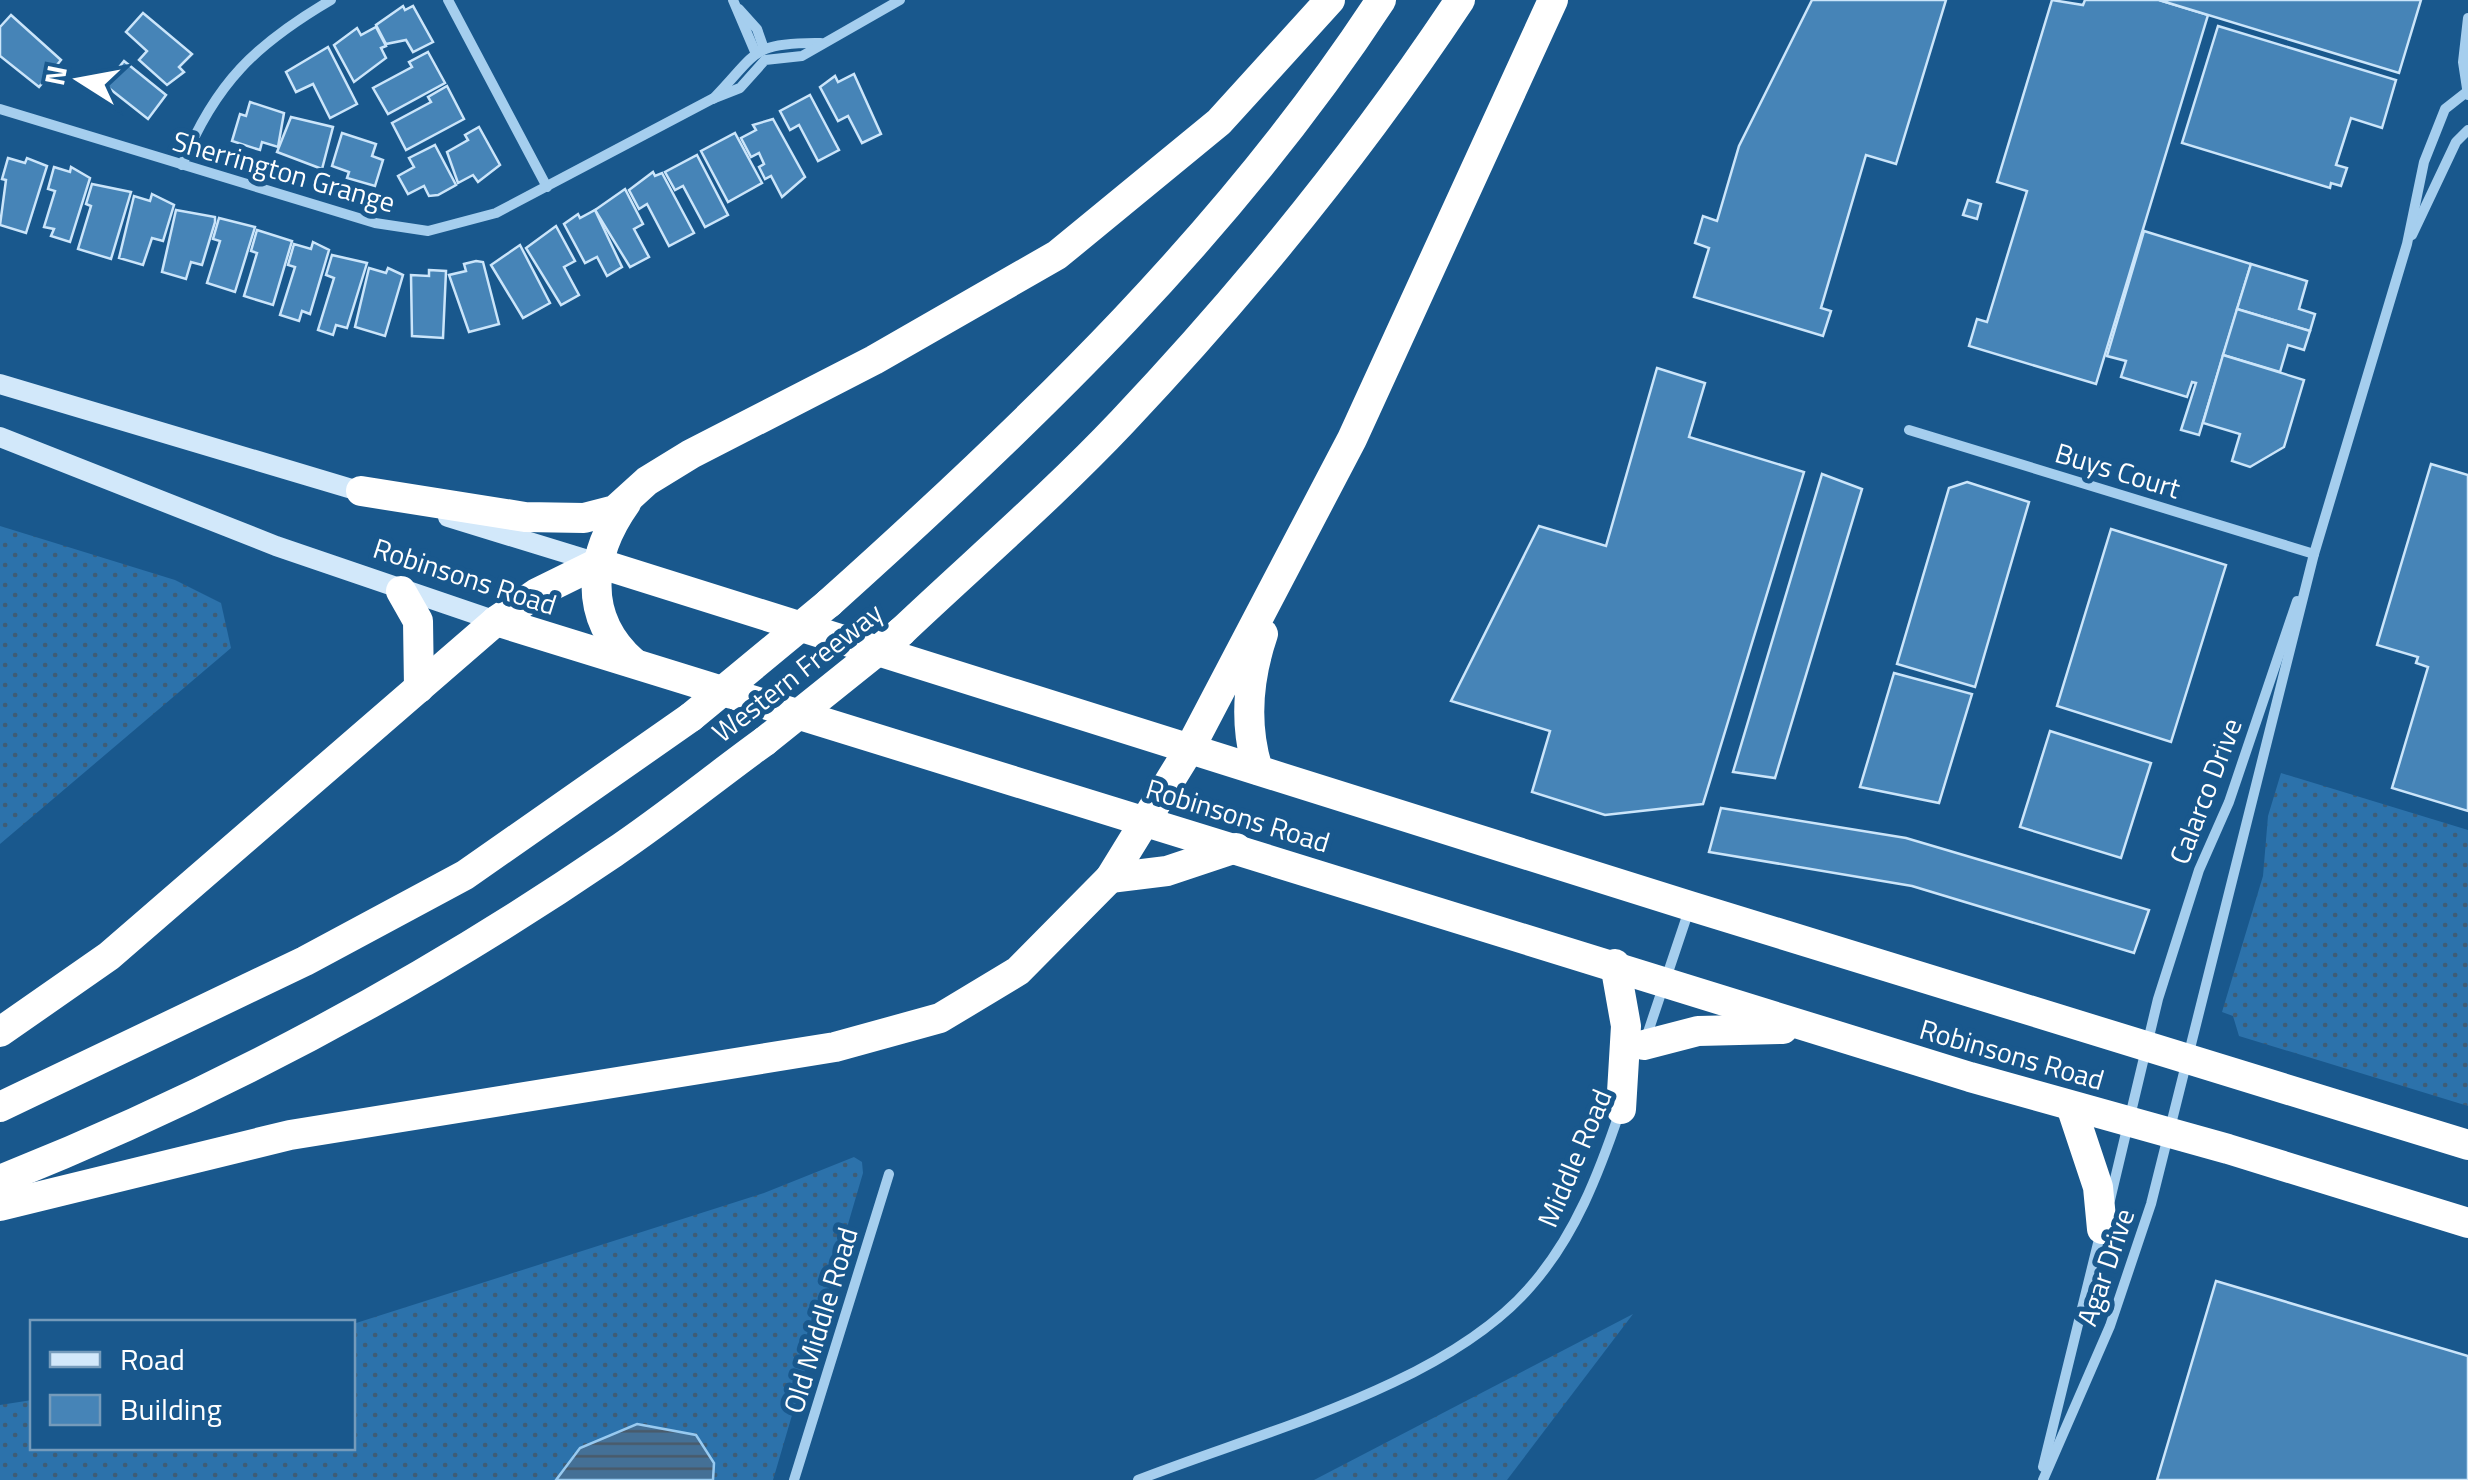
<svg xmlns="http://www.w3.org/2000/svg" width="2468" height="1480" font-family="'Titillium Web',sans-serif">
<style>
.grass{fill:url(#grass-dots)}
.water{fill:url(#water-rules);stroke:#98caf0;stroke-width:2.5}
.building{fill:#4684b7;stroke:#cbe5fa;stroke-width:2.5}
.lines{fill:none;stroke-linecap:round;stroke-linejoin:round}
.street{stroke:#a5ceee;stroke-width:10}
.secondary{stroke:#d2e8fa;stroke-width:20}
.highway{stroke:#fff;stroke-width:30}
.highway-bridge{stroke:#fff;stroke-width:30}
.labels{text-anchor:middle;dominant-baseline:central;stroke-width:10;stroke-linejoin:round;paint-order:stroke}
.street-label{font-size:28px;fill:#fff;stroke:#19588d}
</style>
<defs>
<pattern id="grass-dots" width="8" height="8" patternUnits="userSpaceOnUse" patternTransform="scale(2.5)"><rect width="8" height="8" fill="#2c72ab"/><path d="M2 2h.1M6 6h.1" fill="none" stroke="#3e5d77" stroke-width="1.8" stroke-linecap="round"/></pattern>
<pattern id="water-rules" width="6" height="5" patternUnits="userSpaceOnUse" patternTransform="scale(2.5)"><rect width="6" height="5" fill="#447096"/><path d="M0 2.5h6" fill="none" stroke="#495a6a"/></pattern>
</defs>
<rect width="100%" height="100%" fill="#19588d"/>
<g class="grass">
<polygon points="0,526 175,580 221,603 231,648 0,844"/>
<polygon points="2281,773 2468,830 2468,1106 2239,1036 2233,1016 2222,1012 2263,876 2268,816"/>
<polygon points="854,1157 862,1162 863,1173 773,1480 0,1480 0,1405 32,1400 32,1448 352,1448 353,1324 764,1193"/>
<polygon points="1633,1314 1507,1480 1314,1480"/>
</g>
<polygon class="water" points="637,1424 696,1435 714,1463 713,1480 556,1480 580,1448"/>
<g class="building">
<polygon points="1812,0 1946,0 1896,164 1866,155 1821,308 1831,311 1823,336 1694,297 1709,248 1695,243 1703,216 1717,221 1739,146"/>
<polygon points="2052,0 2083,5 2085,0 2159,0 2208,15 2096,384 1969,346 1977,319 1987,322 2027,191 1997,182"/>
<polygon points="2159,0 2421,0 2399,73"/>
<polygon points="403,6 405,10 413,6 433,42 413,52 406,40 386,44 376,25"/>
<polygon points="143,13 192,54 179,67 184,72 167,85 139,60 147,51 126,32"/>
<polygon points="11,15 61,60 39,87 0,56 0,27"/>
<polygon points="2218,26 2396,80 2382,128 2351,118 2336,165 2347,168 2341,186 2331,183 2330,188 2182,143"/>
<polygon points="376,27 386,46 381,48 386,58 354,82 334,45 357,28 361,35"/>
<polygon points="328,47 357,104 330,118 313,84 296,92 286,72"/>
<polygon points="428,52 445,83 388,114 373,88 412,67 409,62"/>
<polygon points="124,61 166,95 148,119 105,85"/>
<polygon points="854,74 881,134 862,143 848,116 838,121 820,87 835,76 838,82"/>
<polygon points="447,86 464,119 406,150 392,123 431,102 428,97"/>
<polygon points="810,95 839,150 818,161 799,125 790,130 780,111"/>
<polygon points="250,102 284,113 278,147 262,142 260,150 232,141 240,114 246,116"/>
<polygon points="291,117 333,127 322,169 277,152"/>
<polygon points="773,119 805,177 782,197 771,176 765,179 759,167 764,164 759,153 751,157 741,138 756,130 753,125"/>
<polygon points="479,127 500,165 478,182 473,175 458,183 447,152 468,140 465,135"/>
<polygon points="342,133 376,144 372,156 383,160 375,186 347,178 349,172 332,166"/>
<polygon points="735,133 762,183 728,202 701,151"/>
<polygon points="435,145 456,185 438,195 429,196 424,186 408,194 398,176 414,167 409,158"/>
<polygon points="697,155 728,215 705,227 683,186 675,190 665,172"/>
<polygon points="8,158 25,163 27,158 47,166 26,233 0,225 6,180 2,179"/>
<polygon points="54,167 70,172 71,167 90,178 70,242 51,236 54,229 44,227 55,191 48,189"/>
<polygon points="653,172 655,176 662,173 694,233 669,246 647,204 639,209 629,190"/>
<polygon points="92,184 131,192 111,259 78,249 91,206 86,204"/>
<polygon points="625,189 643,224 634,229 649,257 630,267 595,210"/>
<polygon points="152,194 174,205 163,241 152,238 143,265 119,258 134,196 150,201"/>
<polygon points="1968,200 1981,204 1977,219 1963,215"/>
<polygon points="176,210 215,217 215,222 202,265 191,262 186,279 162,272"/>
<polygon points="595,210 622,267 607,276 597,257 585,263 564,224 578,214 580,218"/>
<polygon points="219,218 255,227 235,292 207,283 220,241 213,239"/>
<polygon points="556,226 575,261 564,267 579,295 561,305 526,248"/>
<polygon points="257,230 292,241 273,305 244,296 257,253 251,251"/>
<polygon points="2144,231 2251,264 2199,435 2181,430 2196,383 2192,382 2187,397 2121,377 2126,361 2107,356"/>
<polygon points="313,242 329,250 310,314 302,311 299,321 280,315 295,267 288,265 294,244 311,249"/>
<polygon points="520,245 550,303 523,318 491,265"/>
<polygon points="332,255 367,263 347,328 336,325 333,335 318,330 334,278 326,275"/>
<polygon points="476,261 483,262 499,324 469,332 449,275 466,271 464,264"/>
<polygon points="2251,264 2307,281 2299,309 2315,314 2310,331 2237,309"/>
<polygon points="369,268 386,273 388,268 403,275 385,336 355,327"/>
<polygon points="429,270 446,271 443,338 412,336 411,275 429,276"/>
<polygon points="2237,309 2310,331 2304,350 2288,345 2280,372 2223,355"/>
<polygon points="2223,355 2304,380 2284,447 2250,467 2232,461 2240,434 2203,423"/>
<polygon points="1657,368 1705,383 1689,437 1804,472 1703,804 1605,815 1532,792 1550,731 1451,701 1539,526 1606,546"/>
<polygon points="2431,464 2468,475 2468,811 2392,788 2428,667 2416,663 2418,657 2377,645"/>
<polygon points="1822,474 1862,489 1775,778 1733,772"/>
<polygon points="1967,482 2029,502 1975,687 1897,664 1949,488"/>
<polygon points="2111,529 2226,565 2171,742 2057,706"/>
<polygon points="1894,673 1972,694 1939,803 1860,787"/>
<polygon points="2050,731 2151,763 2121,858 2020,827"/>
<polygon points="1721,808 1906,838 2149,910 2134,953 1912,886 1709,852"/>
<polygon points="2216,1281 2468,1356 2468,1480 2157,1480"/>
</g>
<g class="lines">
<g class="street">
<polyline points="448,0 547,187"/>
<polyline points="733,0 756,54"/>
<polyline points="739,9 757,29 764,49"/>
<polyline points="2468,18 2463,62 2468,95"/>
<path d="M713,99C758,53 750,42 821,43"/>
<polyline points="0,109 375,223 428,231 496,213 712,99 740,88 765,60 802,56 900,0"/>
<path d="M182,165C215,83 256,44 331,0"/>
<polyline points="2412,235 2456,142 2468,130"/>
<polyline points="1909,430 2314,554"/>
<polyline points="1646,1038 1690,907"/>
<polyline points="2110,1200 2158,999 2199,870 2229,802 2297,601"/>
<polyline points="2043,1467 2101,1231"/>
<polyline points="794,1480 889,1174"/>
<path d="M1138,1480C1260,1432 1445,1386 1531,1286C1575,1236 1599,1173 1620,1111"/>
<polyline points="2043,1480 2110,1326 2151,1204 2314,554 2407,244 2424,162 2445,109 2468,91"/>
</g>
<g class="secondary">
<polyline points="0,384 372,495"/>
<polyline points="0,437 276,546 496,621"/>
<polyline points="448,517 598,563"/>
</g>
<g class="highway">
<polyline points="361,491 525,517 584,518 615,510 647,481 691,454 874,360 1057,255 1219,122 1330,0"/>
<path d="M626,503C589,555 582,617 633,662"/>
<polyline points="598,563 1690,906 2468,1145"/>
<polyline points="401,591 418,621 419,688"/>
<path d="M829,603C1033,420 1230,231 1381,0"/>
<polyline points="496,621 1970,1077 2228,1149 2468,1223"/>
<path d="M901,632C975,562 1053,495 1122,422C1245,292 1361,149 1460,0"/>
<path d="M1258,770C1244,725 1248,678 1263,634"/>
<polyline points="1110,878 1167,871 1236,848"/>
<polyline points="1615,964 1626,1026 1621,1109"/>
<polyline points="0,1032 109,956 496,621 537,593 598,563"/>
<polyline points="1644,1045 1698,1031 1783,1029"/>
<polyline points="2071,1106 2098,1187 2102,1229"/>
<polyline points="0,1107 305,961 465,875 691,717"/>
<path d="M0,1180C215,1094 421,984 613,853C665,818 714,778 765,741"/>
<polyline points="0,1206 290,1135 835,1047 940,1018 1018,971 1110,878 1190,748 1352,439 1553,0"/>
</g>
<g class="highway-bridge">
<polyline points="691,717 829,603"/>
<polyline points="765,741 901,632"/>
</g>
</g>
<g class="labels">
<g class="street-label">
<text transform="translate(284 171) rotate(16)">Sherrington Grange</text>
<text transform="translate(2118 470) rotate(17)">Buys Court</text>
<text transform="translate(465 576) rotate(18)">Robinsons Road</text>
<text transform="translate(797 672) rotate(-38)">Western Freeway</text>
<text transform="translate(2205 791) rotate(-69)">Calarco Drive</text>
<text transform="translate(1238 815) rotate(17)">Robinsons Road</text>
<text transform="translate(2012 1054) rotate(16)">Robinsons Road</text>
<text transform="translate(1574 1158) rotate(-67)">Middle Road</text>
<text transform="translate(2105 1267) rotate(-71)">Agar Drive</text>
<text transform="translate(820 1320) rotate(-73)">Old Middle Road</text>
</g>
</g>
<rect x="30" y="1320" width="325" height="130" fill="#19588d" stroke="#759bbb" stroke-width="2.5"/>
<rect x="50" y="1352" width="50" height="15" fill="#d2e8fa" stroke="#759bbb" stroke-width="2.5"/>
<text x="120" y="1370" font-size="30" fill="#ffffff">Road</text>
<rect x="50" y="1395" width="50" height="30" fill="#4684b7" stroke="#759bbb" stroke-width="2.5"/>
<text x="120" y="1420" font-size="30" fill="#ffffff">Building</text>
<g transform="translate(80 80) rotate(281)" stroke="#19588d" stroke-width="8" paint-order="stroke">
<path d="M0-8L18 38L0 25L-18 38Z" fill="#ffffff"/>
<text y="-15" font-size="28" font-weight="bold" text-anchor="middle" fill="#ffffff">N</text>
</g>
</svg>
